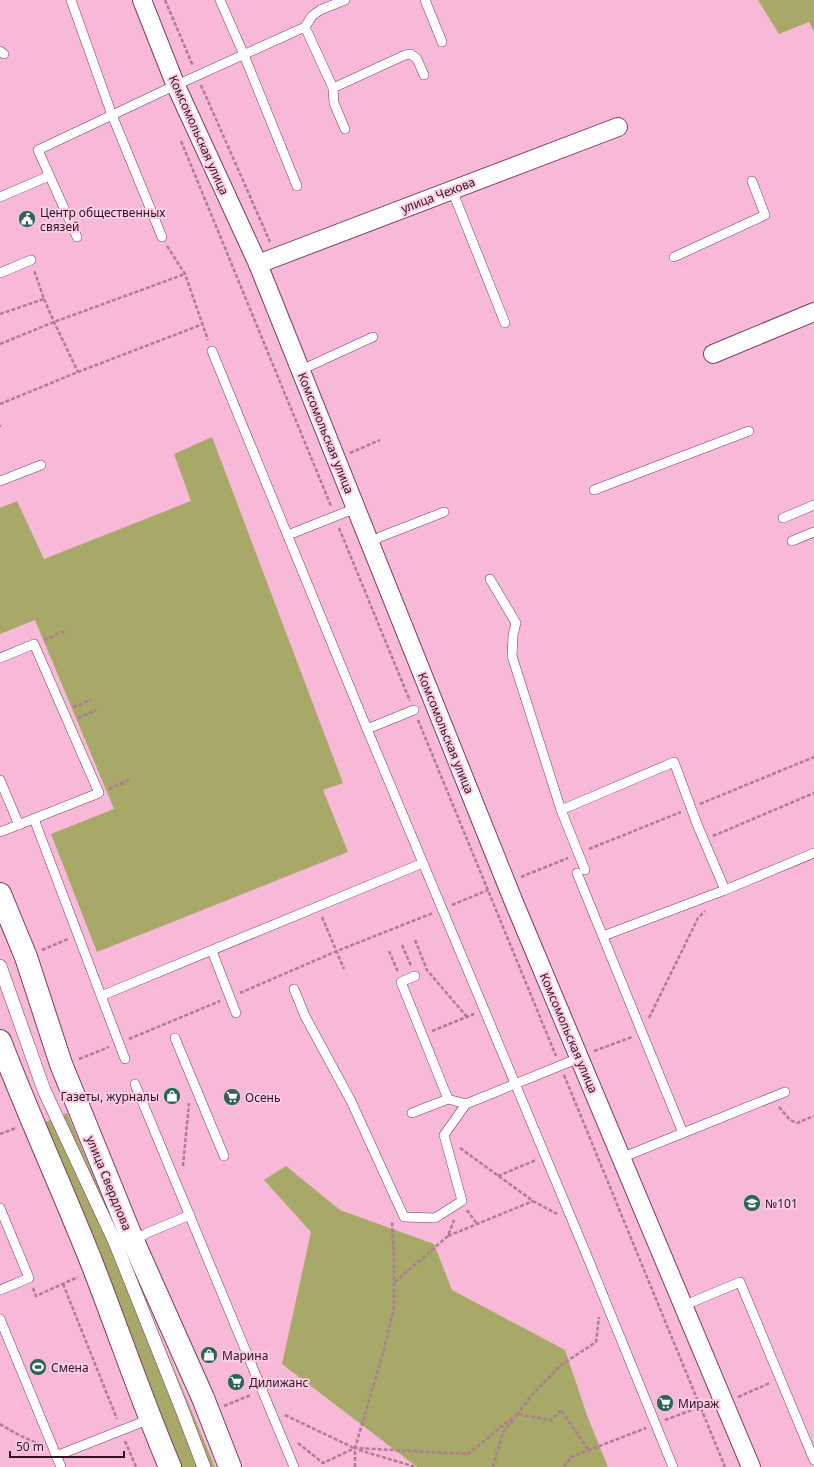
<svg xmlns="http://www.w3.org/2000/svg" width="814" height="1467" font-family="'Noto Sans',sans-serif">
<style>
.green{fill:#a8a869}
.lines{fill:none;stroke-linecap:round;stroke-linejoin:round}
.service-casing{stroke:#7e3c60;stroke-width:10}
.pedestrian-casing{stroke:#7e3c60;stroke-width:14}
.minor-casing{stroke:#7e3c60;stroke-width:20}
.tertiary-casing{stroke:#7e3c60;stroke-width:24}
.path{stroke:#ae7c95;stroke-width:2.5;stroke-dasharray:4 2;stroke-linecap:butt}
.service{stroke:#fff;stroke-width:9}
.pedestrian{stroke:#fff;stroke-width:13}
.minor{stroke:#fff;stroke-width:18}
.tertiary{stroke:#fff;stroke-width:22}
.labels{text-anchor:middle;dominant-baseline:central;stroke-width:4;stroke-linejoin:round;paint-order:stroke}
.street-label{font-size:12px;fill:#2f1322;stroke:#fccce3}
.poi-label{font-size:12px;fill:#2f1322;stroke:#fccce3;text-anchor:start}
</style>
<rect width="100%" height="100%" fill="#f8b9d8"/>
<g class="green">
<polygon points="758,0 814,0 814,32 809,22 779,34"/>
<polygon points="212,437 343,783 323,790 348,852 97,952 51,834 114,809 35,620 0,634 0,508 17,501 44,559 191,501 174,454"/>
<polygon points="67,1113 215,1467 180,1467 43,1123"/>
<polygon points="286,1166 340,1210 434,1244 452,1290 565,1350 588,1418 608,1467 417,1467 282,1364 311,1232 264,1180"/>
</g>
<g class="lines">
<defs>
<g id="service">
<polyline points="71,0 112,115 162,237"/>
<polyline points="220,0 244,55 297,186"/>
<polyline points="425,0 442,42"/>
<polyline points="305,27 312,16 320,10 345,0"/>
<polyline points="0,51 4,54"/>
<polyline points="333,88 334,103 345,129"/>
<polyline points="452,190 505,323"/>
<polyline points="0,197 49,176"/>
<polyline points="77,237 38,150 161,92 305,27 333,88 405,55 411,54 417,59 424,75"/>
<polyline points="674,257 765,215 752,181"/>
<polyline points="0,273 31,260"/>
<polyline points="212,351 367,729 414,710"/>
<polyline points="301,370 373,337"/>
<polyline points="0,481 41,465"/>
<polyline points="594,490 749,431"/>
<polyline points="783,518 814,505"/>
<polyline points="288,535 356,508"/>
<polyline points="792,541 814,532"/>
<polyline points="370,543 380,537 444,512"/>
<polyline points="490,579 516,623 513,635 512,656 561,810 674,762 697,824 725,890"/>
<polyline points="0,658 34,644 99,793 0,832"/>
<polyline points="367,729 585,1251 673,1467"/>
<polyline points="0,780 19,825"/>
<polyline points="561,810 585,870"/>
<polyline points="34,819 125,1059"/>
<polyline points="577,873 683,1133 621,1158"/>
<polyline points="603,936 725,890 814,853"/>
<polyline points="212,951 236,1013"/>
<polyline points="415,976 401,982 448,1099"/>
<polyline points="294,989 305,1016 351,1101 404,1217 435,1218 462,1201 444,1135 466,1104 579,1058"/>
<polyline points="101,996 423,863"/>
<polyline points="175,1038 224,1156"/>
<polyline points="135,1084 294,1467"/>
<polyline points="412,1113 448,1099 466,1104"/>
<polyline points="683,1133 785,1092"/>
<polyline points="0,1208 29,1278 0,1290"/>
<polyline points="133,1241 147,1233 190,1215"/>
<polyline points="683,1306 740,1282 814,1460"/>
<polyline points="0,1319 61,1467"/>
<polyline points="56,1456 150,1419"/>
</g>
<polyline id="pedestrian" points="0,966 44,1090 115,1242 181,1407 204,1467"/>
<g id="minor">
<polyline points="142,0 176,86 258,264 513,900 751,1467"/>
<polyline points="258,264 618,127"/>
<polyline points="713,354 814,312"/>
</g>
<g id="tertiary">
<polyline points="0,894 26,957 61,1064 133,1241 203,1398 230,1467"/>
<path d="M0,1041C29,1117 63,1190 93,1266C119,1333 142,1401 170,1467"/>
</g>
</defs>
<use href="#service" class="service-casing"/>
<use href="#pedestrian" class="pedestrian-casing"/>
<use href="#minor" class="minor-casing"/>
<use href="#tertiary" class="tertiary-casing"/>
<g class="path">
<polyline points="165,0 193,66"/>
<polyline points="201,85 270,242"/>
<polyline points="181,141 331,506"/>
<polyline points="167,246 185,274 208,340"/>
<polyline points="44,299 54,322 78,372"/>
<polyline points="0,314 44,299 34,270"/>
<polyline points="0,344 54,322 185,274"/>
<polyline points="0,404 78,372 203,324"/>
<polyline points="0,425 0,427"/>
<polyline points="350,453 380,440"/>
<polyline points="339,528 410,701"/>
<polyline points="44,640 65,631"/>
<polyline points="73,707 91,700"/>
<polyline points="78,718 96,710"/>
<polyline points="418,720 556,1056"/>
<polyline points="109,789 130,780"/>
<polyline points="700,804 814,757"/>
<polyline points="713,836 814,793"/>
<polyline points="589,849 681,812"/>
<polyline points="521,877 568,858"/>
<polyline points="452,905 488,890"/>
<polyline points="322,917 344,969"/>
<polyline points="415,940 427,970 467,1017"/>
<polyline points="402,945 411,966"/>
<polyline points="42,950 68,939"/>
<polyline points="389,951 398,972"/>
<polyline points="240,993 337,951 433,913"/>
<polyline points="649,1018 698,918 705,911"/>
<polyline points="432,1031 474,1014"/>
<polyline points="129,1039 220,1001"/>
<polyline points="594,1051 632,1037"/>
<polyline points="79,1059 109,1047"/>
<polyline points="564,1075 725,1467"/>
<polyline points="779,1107 790,1120 797,1123 814,1116"/>
<polyline points="0,1134 16,1128"/>
<polyline points="460,1148 533,1201 557,1214"/>
<polyline points="183,1166 189,1103"/>
<polyline points="498,1176 536,1160"/>
<polyline points="467,1210 477,1224"/>
<polyline points="448,1236 533,1201"/>
<polyline points="395,1282 448,1236 454,1220"/>
<polyline points="63,1284 117,1419"/>
<polyline points="33,1288 36,1296 78,1277"/>
<polyline points="738,1397 770,1383"/>
<polyline points="224,1406 251,1395"/>
<polyline points="285,1415 354,1448"/>
<polyline points="517,1415 531,1396 561,1365 596,1342 599,1317"/>
<polyline points="665,1420 700,1407"/>
<polyline points="0,1424 15,1433 38,1444"/>
<polyline points="125,1441 136,1467"/>
<polyline points="298,1443 323,1463 355,1448 468,1454 517,1414 551,1420 561,1410 589,1451"/>
<polyline points="359,1450 416,1467"/>
<polyline points="355,1467 355,1448 385,1346 394,1307 394,1257 392,1221"/>
<polyline points="493,1467 503,1432 514,1419"/>
<polyline points="564,1467 571,1457 646,1428"/>
</g>
<use href="#service" class="service"/>
<use href="#pedestrian" class="pedestrian"/>
<use href="#minor" class="minor"/>
<use href="#tertiary" class="tertiary"/>
</g>
<defs>
<symbol id="civic-disc" viewBox="-11 -11 22 22"><circle r="9.5" fill="#2a6652" stroke="#fccce3"/><path d="M-.6-6.5H3V-4.5H.6V-3L4-1V1h2V6H-6V1h2V-1L-.6-3ZM-1.2 2.5V6h2.4V2.5Z" fill="#fff"/></symbol>
<symbol id="shop-disc" viewBox="-11 -11 22 22"><circle r="9.5" fill="#2a6652" stroke="#fccce3"/><path d="M-5-2.5h2.3a2.7 3.5 0 0 1 5.4 0H5L5.5 6h-11ZM-1.5-2.5h3a1.5 2.3 0 0 0-3 0Z" fill="#fff"/></symbol>
<symbol id="supermarket-disc" viewBox="-11 -11 22 22"><circle r="9.5" fill="#2a6652" stroke="#fccce3"/><path d="M-6-5.5h2.5l.6 2H6L4.5 2H-2.5L-4.4-4H-6ZM-1.5 3.2a1.3 1.3 0 1 0 .1 0ZM3 3.2a1.3 1.3 0 1 0 .1 0Z" fill="#fff"/></symbol>
<symbol id="school-disc" viewBox="-11 -11 22 22"><circle r="9.5" fill="#2a6652" stroke="#fccce3"/><path d="M0-5L7-2L0 1L-7-2ZM-4 1L0 2.5L4 1V4Q0 6-4 4Z" fill="#fff"/></symbol>
<symbol id="stadium-disc" viewBox="-11 -11 22 22"><circle r="9.5" fill="#2a6652" stroke="#fccce3"/><path d="M0-5a6.5 5 0 1 0 0 10a6.5 5 0 1 0 0-10ZM-3.5-1.8h7v3.6h-7Z" fill="#fff"/></symbol>
</defs>
<g fill-rule="evenodd">
<use href="#civic-disc" x="17" y="209" width="20" height="20"/>
<use href="#shop-disc" x="162" y="1086" width="20" height="20"/>
<use href="#supermarket-disc" x="222" y="1087" width="20" height="20"/>
<use href="#school-disc" x="742" y="1193" width="20" height="20"/>
<use href="#shop-disc" x="199" y="1345" width="20" height="20"/>
<use href="#stadium-disc" x="28" y="1357" width="20" height="20"/>
<use href="#supermarket-disc" x="226" y="1372" width="20" height="20"/>
<use href="#supermarket-disc" x="655" y="1393" width="20" height="20"/>
</g>
<g class="labels">
<g class="street-label">
<text transform="translate(199 135) rotate(66)">Комсомольская улица</text>
<text transform="translate(438 195) rotate(-21)">улица Чехова</text>
<text transform="translate(326 433) rotate(68)">Комсомольская улица</text>
<text transform="translate(446 733) rotate(68)">Комсомольская улица</text>
<text transform="translate(569 1033) rotate(67)">Комсомольская улица</text>
<text transform="translate(109 1183) rotate(68)">улица Свердлова</text>
</g>
<g class="poi-label">
<text x="40" y="212">Центр общественных<tspan x="40" dy="14">связей</tspan></text>
<text x="159" y="1096" text-anchor="end">Газеты, журналы</text>
<text x="245" y="1097">Осень</text>
<text x="765" y="1203">№101</text>
<text x="222" y="1355">Марина</text>
<text x="51" y="1367">Смена</text>
<text x="249" y="1382">Дилижанс</text>
<text x="678" y="1403">Мираж</text>
</g>
</g>
<path d="M10 1451v6h114v-6" fill="none" stroke="#2f1322" stroke-width="2"/>
<text x="16" y="1451" font-size="12" fill="#2f1322" stroke="#fccce3" stroke-width="3" paint-order="stroke">50 m</text>
</svg>
